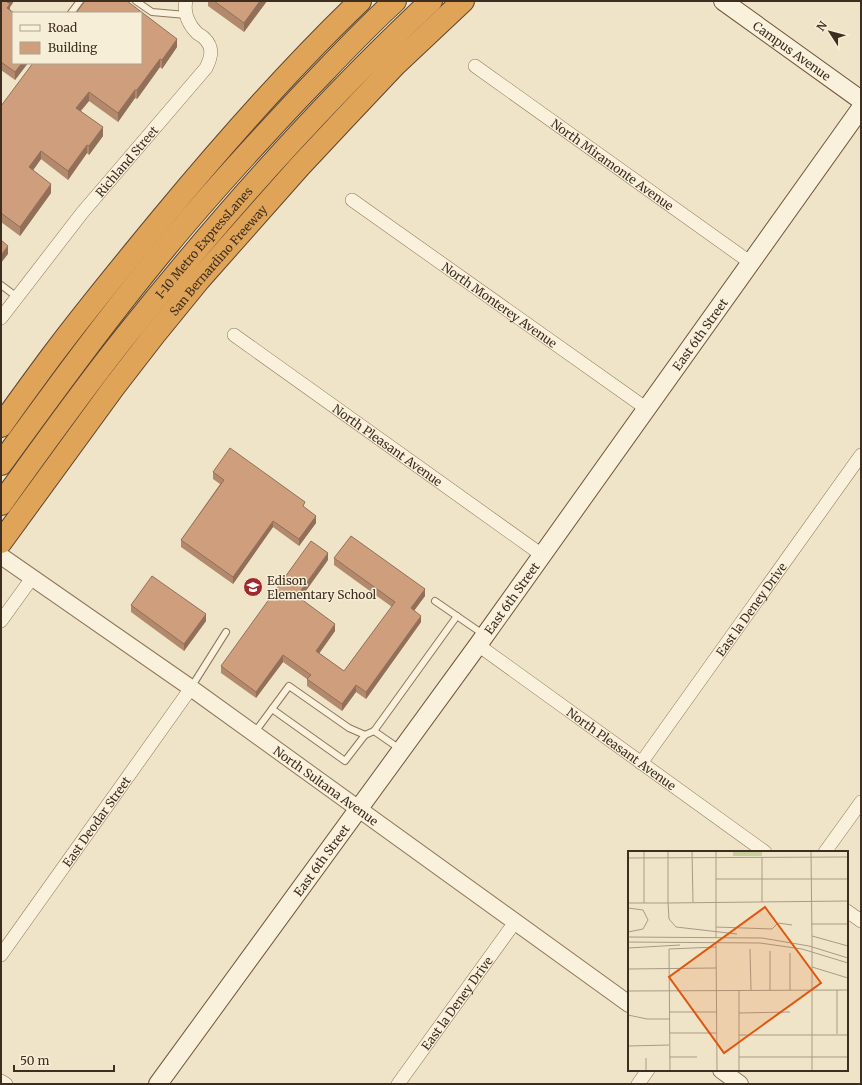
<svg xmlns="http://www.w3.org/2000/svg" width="862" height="1085" font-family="Merriweather,serif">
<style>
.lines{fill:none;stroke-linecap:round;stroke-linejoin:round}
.service-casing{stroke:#8d765c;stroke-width:8}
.minor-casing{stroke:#8d765c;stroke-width:14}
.tertiary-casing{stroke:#8d765c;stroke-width:18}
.secondary-casing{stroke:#6f573f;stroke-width:20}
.motorway-casing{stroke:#5b4430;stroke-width:24}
.service{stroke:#faf1dc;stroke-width:6}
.minor{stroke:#faf1dc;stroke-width:13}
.tertiary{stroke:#faf1dc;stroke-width:16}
.secondary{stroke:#faf1dc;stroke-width:18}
.motorway{stroke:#e0a458;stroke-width:22}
.wall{fill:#b2896c}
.shaded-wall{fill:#916f58}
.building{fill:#cf9f7d;stroke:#916f58}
.labels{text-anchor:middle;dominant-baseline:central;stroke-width:3;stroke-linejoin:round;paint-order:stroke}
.street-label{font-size:12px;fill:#3d2e20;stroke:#f7eed8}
.poi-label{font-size:12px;fill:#3d2e20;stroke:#f7eed8;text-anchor:start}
.inset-road{fill:none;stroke:#a89b85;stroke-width:1}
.view{fill:#df570d;fill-opacity:0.15;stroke:#df570d;stroke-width:2}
.inset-edge{fill:none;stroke:#3d2e20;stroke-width:2}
</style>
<rect width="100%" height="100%" fill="#f0e4c8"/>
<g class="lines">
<defs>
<g id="service">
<polyline points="136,1 152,12 186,15"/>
<polyline points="71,13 80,1"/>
<polyline points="1,285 17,297"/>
<polyline points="435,601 483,634"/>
<polyline points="192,686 226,632"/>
<polyline points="272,709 289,686 349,728 365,735"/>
<polyline points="374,731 457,616"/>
<polyline points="255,732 272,709 345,761 365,735 374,731 400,749"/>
</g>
<g id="minor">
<path id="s1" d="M475,66L751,263"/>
<path id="s2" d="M352,200L647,409"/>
<path id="s3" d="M1,318L82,213L206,68C211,58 214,48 205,39C203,36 199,35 197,33C189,25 183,13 186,1"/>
<path id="s4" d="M234,335L542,555"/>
<polyline points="1,621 32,578"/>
<path id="s5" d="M478,645L765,852"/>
<path id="s6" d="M641,763L861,455"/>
<polyline points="825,852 861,802"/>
<polyline points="847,911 861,921"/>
<path id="s7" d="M1,955L191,688"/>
<polyline points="1,1081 6,1084"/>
<path id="s8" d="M398,1084L515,922"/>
<polyline points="638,1084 648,1070"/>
</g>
<g id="tertiary">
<path id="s9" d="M1,556L191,688L629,1004"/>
<polyline points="721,1070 740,1084"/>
</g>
<g id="secondary">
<path id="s10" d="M723,1L861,100"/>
<path id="s11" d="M158,1084L478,645L861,108"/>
</g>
<g id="motorway">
<path d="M1,426C17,403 34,380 51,357C86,310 124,264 162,218C225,142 289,69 360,1"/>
<path d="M1,464C55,390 108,317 166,247C208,196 253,147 298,99C330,66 361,32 395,1"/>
<path id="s12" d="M1,504C41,448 81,392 124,338C219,219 320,105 431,1"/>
<path id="s13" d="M1,542L114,387L155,334L199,280L300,166L344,119L395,65L463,1"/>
</g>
</defs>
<use href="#service" class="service-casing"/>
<use href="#minor" class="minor-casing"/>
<use href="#tertiary" class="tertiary-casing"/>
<use href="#secondary" class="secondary-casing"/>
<use href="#motorway" class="motorway-casing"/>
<use href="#service" class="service"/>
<use href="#minor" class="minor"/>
<use href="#tertiary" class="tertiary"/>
<use href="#secondary" class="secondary"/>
<use href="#motorway" class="motorway"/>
</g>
<g class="wall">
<polygon points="1,1 14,1 10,7 13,63 28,63 15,80 1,70"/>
<polygon points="208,1 267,1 244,32 208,6"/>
<polygon points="177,47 162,69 160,67 137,99 135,98 118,122 89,101 81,111 103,136 89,155 87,153 68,180 41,159 33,170 51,193 20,236 1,222 1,106"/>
<polygon points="213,472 305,508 316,523 299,546 273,527 233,584 181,547 181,540 220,484 213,479"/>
<polygon points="334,558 425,596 414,610 421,622 366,699 356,692 342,711 307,686 307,679 283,662 256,698 221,673 221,666 328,560 300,599 335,631 319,653 344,671 392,607 334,565"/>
<polygon points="131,605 206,621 184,651 131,612"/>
</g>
<g class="shaded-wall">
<polygon points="8,1 14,1 10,7 10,13 7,16 7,2"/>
<polygon points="260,1 267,1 244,32 244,23"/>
<polygon points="177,39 177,47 162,69 162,60"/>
<polygon points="160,59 160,67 137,99 137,90"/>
<polygon points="22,63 28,63 15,80 15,72"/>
<polygon points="135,90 135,98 118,122 118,113"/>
<polygon points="89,92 89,101 76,116 76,108"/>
<polygon points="103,127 103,136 89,155 89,146"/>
<polygon points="87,145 87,153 68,180 68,171"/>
<polygon points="41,151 41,159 29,176 29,167"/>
<polygon points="51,184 51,193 20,236 20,227"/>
<polygon points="8,246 8,254 1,263 1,255"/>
<polygon points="316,516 316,523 299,546 299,539"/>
<polygon points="273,521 273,527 233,584 233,577"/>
<polygon points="328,553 328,560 297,603 297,596"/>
<polygon points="425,589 425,596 411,615 411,608"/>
<polygon points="206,614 206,621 184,651 184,644"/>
<polygon points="421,616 421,622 366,699 366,692"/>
<polygon points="335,624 335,631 316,658 316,651"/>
<polygon points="283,655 283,662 256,698 256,692"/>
<polygon points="356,685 356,692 342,711 342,704"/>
</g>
<g class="building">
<polygon points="1,1 8,1 7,2 10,4 7,8 14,13 13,13 13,63 22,63 15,72 1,62"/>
<polygon points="85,1 127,1 177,39 162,60 160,59 137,90 135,90 118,113 89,92 76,108 103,127 89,146 87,145 68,171 41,151 29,167 51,184 20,227 1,213 1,106 33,63 141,63 141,13 76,13"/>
<polygon points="214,1 260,1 244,23"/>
<polygon points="1,240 8,246 1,255"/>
<polygon points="230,448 305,502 303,506 316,516 299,539 273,521 233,577 181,540 224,480 213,472"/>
<polygon points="351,536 425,589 411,608 421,616 366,692 356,685 342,704 307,679 311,675 283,655 256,692 221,666 311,541 328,553 297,596 335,624 316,651 344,671 395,602 334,558"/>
<polygon points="152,576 206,614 184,644 131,605"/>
</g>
<defs>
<symbol id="school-disc" viewBox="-11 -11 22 22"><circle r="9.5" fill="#9e2a2b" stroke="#f7eed8"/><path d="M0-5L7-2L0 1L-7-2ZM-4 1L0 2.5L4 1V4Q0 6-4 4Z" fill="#fff"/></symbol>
</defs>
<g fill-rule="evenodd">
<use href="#school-disc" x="242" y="576" width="22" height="22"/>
</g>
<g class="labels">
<g class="street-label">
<text stroke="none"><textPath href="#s10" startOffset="85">Campus Avenue</textPath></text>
<text stroke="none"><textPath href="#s3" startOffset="201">Richland Street</textPath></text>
<text stroke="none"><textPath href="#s1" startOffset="169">North Miramonte Avenue</textPath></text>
<text stroke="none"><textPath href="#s12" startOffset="331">I-10 Metro ExpressLanes</textPath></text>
<text stroke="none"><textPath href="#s13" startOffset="356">San Bernardino Freeway</textPath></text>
<text stroke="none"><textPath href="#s2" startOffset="181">North Monterey Avenue</textPath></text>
<text stroke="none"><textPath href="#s11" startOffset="925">East 6th Street</textPath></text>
<text stroke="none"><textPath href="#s4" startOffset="189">North Pleasant Avenue</textPath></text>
<text stroke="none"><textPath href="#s11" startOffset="601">East 6th Street</textPath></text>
<text stroke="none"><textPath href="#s6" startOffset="189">East la Deney Drive</textPath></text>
<text stroke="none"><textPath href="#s5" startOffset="177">North Pleasant Avenue</textPath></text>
<text stroke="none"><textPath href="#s9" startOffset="398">North Sultana Avenue</textPath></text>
<text stroke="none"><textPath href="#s7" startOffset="164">East Deodar Street</textPath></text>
<text stroke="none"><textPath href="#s11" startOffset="277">East 6th Street</textPath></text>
<text stroke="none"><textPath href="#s8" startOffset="100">East la Deney Drive</textPath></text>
</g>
<g class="poi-label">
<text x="267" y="580">Edison<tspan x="267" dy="14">Elementary School</tspan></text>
</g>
</g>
<g transform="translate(628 851)">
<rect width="220" height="220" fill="#f0e4c8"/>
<path d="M105,0H134V5H105Z" fill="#c9cf9b"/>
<path class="inset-road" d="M16,0V52M40,0V52L220,50M64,0L65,51M88,0V87M183,0L184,89M134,6V51M0,7L220,6M88,28H220M0,52H40M40,52L41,68L48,76L109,83M0,57L15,59L20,69L15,78L0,81M183,73H220M88,76L144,78L150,72L164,74M184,85L220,95M0,86L134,87L181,95L220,107M184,89V220M0,91L132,92L174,98L220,112M88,92L89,220M0,97L52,94M122,98L123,139M142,100V139M162,102V139M184,116L220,127M0,118L88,117M0,140L220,139M111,140V220M42,161H89M111,162L162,161M0,164L19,168H42M42,182H89M209,183V139M111,184H220M0,195L41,194M42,206H69M111,206H220M18,207V220M42,220L41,98L88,96"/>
<path class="view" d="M137,56L193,132L96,202L41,126Z"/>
<rect width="220" height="220" class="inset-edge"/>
</g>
<rect width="862" height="1085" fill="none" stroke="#3d2e20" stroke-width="4"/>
<rect x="12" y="12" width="130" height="52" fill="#f7eed8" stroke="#ada18e"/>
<rect x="20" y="25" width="20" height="6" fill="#faf1dc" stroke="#ada18e"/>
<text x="48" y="32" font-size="12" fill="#3d2e20">Road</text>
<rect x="20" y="42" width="20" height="12" fill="#cf9f7d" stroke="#ada18e"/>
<text x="48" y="52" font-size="12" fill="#3d2e20">Building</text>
<g transform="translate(830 32) rotate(306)" stroke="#f7eed8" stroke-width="3" paint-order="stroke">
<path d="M0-3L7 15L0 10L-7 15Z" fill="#3d2e20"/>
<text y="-6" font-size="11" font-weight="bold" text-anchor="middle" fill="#3d2e20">N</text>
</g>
<path d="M14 1065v6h100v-6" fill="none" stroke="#3d2e20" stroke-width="2"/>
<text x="20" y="1065" font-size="12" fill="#3d2e20" stroke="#f7eed8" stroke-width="3" paint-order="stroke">50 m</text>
</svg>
